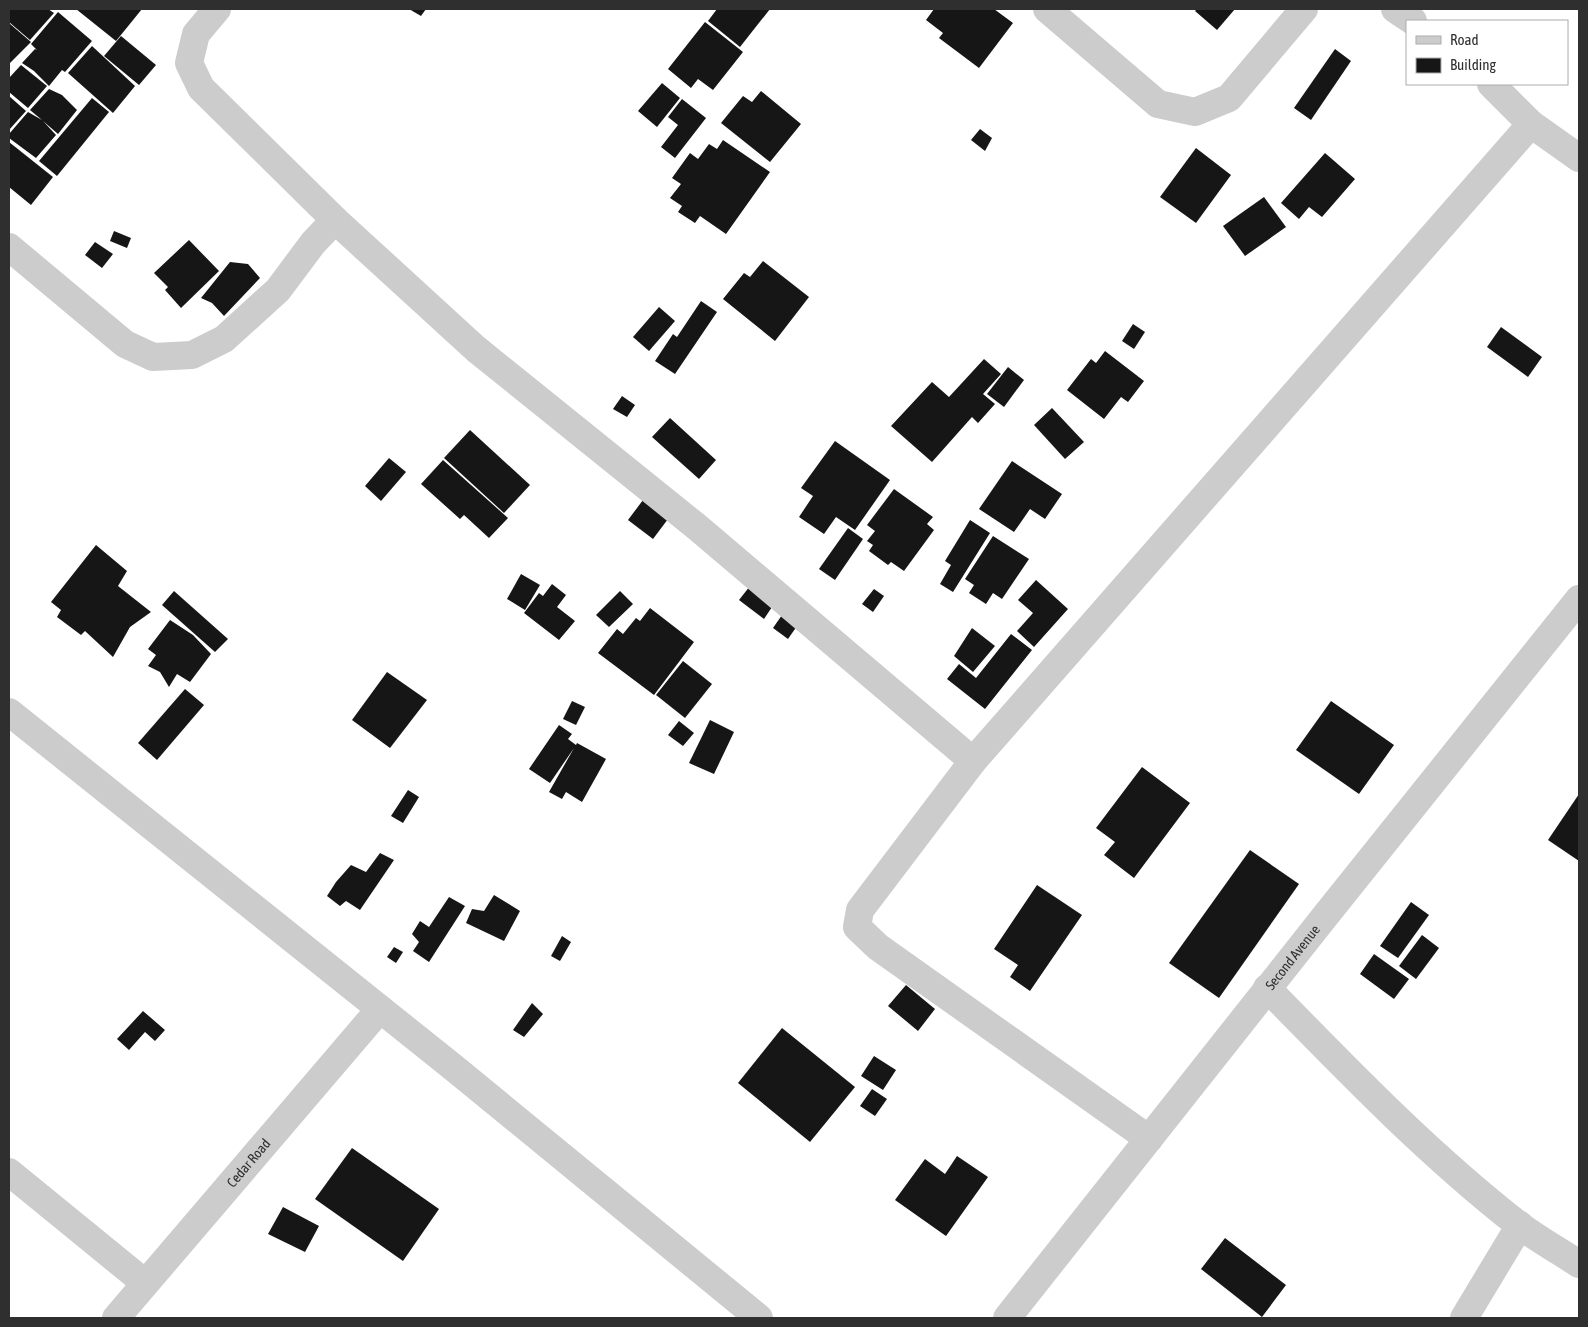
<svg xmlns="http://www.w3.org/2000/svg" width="1588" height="1327" font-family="'Asap Condensed',sans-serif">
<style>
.building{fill:#161616}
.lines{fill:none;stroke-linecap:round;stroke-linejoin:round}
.minor{stroke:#ccc;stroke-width:28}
.labels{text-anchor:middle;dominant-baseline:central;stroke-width:5;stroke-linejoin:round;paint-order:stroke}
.street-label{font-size:14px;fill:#2f2f2f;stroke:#fff}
</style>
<rect width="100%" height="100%" fill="#fff"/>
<g class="building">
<polygon points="11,9 48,9 54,13 30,40 9,22 9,11"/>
<polygon points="76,9 142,9 116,41"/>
<polygon points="409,9 426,9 421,16"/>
<polygon points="717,9 770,9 740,47 708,21"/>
<polygon points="934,9 994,9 1013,23 979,68 939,38 943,33 926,20"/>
<polygon points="1197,9 1235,9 1217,30 1195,11"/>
<polygon points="58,12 92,41 65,72 62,70 49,86 34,71 22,63 35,49 37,50 31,44"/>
<polygon points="705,22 743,52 713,90 698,79 691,88 668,69"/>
<polygon points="9,23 31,42 9,64"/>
<polygon points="121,36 156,65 139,85 104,56"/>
<polygon points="92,46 135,86 113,113 68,73"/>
<polygon points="1335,49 1351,61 1311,120 1294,108"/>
<polygon points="21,65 47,86 28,108 9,92 9,78"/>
<polygon points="662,83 680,98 657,127 638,111"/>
<polygon points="49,89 62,95 77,110 58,134 43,121 56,135 36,158 9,138 9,134 28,112 42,120 30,110"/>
<polygon points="761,91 801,124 770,162 721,123 743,96 752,102"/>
<polygon points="9,96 26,111 9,130"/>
<polygon points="92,98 109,112 57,176 39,161"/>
<polygon points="682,99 706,118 675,158 661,147 678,125 668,117"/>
<polygon points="980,129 992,138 985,151 971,140"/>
<polygon points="723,140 770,172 726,234 700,216 695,223 678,212 682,206 670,198 681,184 672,178 690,153 698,159 709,144 717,149"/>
<polygon points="9,142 53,177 31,205 9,187"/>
<polygon points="1196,148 1231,175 1196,223 1160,197"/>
<polygon points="1325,153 1355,179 1322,217 1309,207 1299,219 1281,203"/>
<polygon points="1264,197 1286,227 1245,256 1223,226"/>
<polygon points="114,231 131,238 127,248 110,241"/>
<polygon points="189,240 219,271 181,308 165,290 168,287 154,273"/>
<polygon points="95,242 113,254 102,268 85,255"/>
<polygon points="763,261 809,297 775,341 723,299 744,273 750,277"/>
<polygon points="230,262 248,264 260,278 224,316 212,303 201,298"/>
<polygon points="701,301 717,312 675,374 655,361 673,334 677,337"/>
<polygon points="659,307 675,321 649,351 633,337"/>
<polygon points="1133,324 1145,332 1134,349 1122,341"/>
<polygon points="1501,327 1542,357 1528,377 1487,347"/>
<polygon points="1105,351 1144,381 1128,402 1121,397 1104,419 1067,390 1091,359 1096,363"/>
<polygon points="984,359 1001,374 983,394 995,404 978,423 972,417 932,462 891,426 932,382 949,397"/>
<polygon points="1008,367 1024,380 1004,407 987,394"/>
<polygon points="622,396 635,405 627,417 613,409"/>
<polygon points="1052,408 1084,442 1065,459 1034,425"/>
<polygon points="670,418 716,460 699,479 652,437"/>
<polygon points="470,430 530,485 504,513 444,458"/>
<polygon points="835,441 890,480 855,530 836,517 824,534 799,517 813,496 801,488"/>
<polygon points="389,458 406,472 381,501 365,486"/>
<polygon points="443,460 508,518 489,538 464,515 460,519 421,484"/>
<polygon points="1012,461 1062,494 1045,519 1030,509 1014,532 979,509"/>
<polygon points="894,489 933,517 927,524 934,530 904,571 891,562 888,565 869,551 873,545 867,541 875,531 867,525"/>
<polygon points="643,500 668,519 653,539 628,520"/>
<polygon points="970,520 990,533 953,592 940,584 951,565 945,561"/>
<polygon points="848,528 863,539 835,580 819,569"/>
<polygon points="993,536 1029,559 1002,599 993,593 986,604 969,593 974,585 965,579"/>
<polygon points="96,545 127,571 118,586 151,612 130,627 113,657 85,631 81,635 57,617 61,610 51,602"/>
<polygon points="521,574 540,585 525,610 507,599"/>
<polygon points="1036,580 1068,609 1034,647 1017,631 1033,613 1018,600"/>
<polygon points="552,584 566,595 557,607 575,621 559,640 524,613 539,593 543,596"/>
<polygon points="750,586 774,604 764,619 739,600"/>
<polygon points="874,589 884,596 873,612 862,604"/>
<polygon points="174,591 228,639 215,652 162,605"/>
<polygon points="620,591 633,604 609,627 596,615"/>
<polygon points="650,608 694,642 654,695 598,653 617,629 623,634 636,618 640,621"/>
<polygon points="782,615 797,626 788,639 773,628"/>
<polygon points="170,620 193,635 211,654 190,682 177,674 169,687 160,672 148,666 156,655 148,649"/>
<polygon points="972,628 995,646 973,672 954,656"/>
<polygon points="1011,634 1032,650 985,709 947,679 959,664 976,678"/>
<polygon points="683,661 712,684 685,718 656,695"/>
<polygon points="387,672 427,700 390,748 352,720"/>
<polygon points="185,689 204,705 157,760 138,743"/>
<polygon points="572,701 585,707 576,725 563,719"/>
<polygon points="1331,701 1394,745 1359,794 1296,750"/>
<polygon points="710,720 734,732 714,774 689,763"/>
<polygon points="679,721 694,733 683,746 668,735"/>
<polygon points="559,725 572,734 568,739 576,745 577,743 606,759 582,802 566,792 562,799 549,792 574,748 550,783 529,769"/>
<polygon points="1142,767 1190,803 1134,878 1104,855 1115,842 1096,828"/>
<polygon points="408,790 419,797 403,823 391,816"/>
<polygon points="1579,794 1579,861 1548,840"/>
<polygon points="1250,850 1299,884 1219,998 1169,963"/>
<polygon points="380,853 394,860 360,910 346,901 340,906 327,896 336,882 351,865 366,872"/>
<polygon points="1037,885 1082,915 1030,991 1010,977 1018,965 994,949"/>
<polygon points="494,895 520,911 504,941 466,923 472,909 484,911"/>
<polygon points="449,897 465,906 429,962 413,951 419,942 412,934 420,921 429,927"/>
<polygon points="1411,902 1429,915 1398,958 1380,946"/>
<polygon points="1422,935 1439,948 1416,979 1399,966"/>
<polygon points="562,936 571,942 560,961 551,956"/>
<polygon points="394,947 403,952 396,963 387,957"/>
<polygon points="1374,954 1409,979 1394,999 1360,974"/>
<polygon points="906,985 935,1009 918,1031 888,1006"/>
<polygon points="532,1003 543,1014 524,1037 513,1030"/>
<polygon points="143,1011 165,1030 155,1041 145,1032 129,1050 117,1039"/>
<polygon points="782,1028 855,1087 810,1142 738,1083"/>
<polygon points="874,1056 896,1070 883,1090 861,1076"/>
<polygon points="872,1089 887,1099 875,1116 860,1106"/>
<polygon points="352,1148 439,1209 403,1261 315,1199"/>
<polygon points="957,1156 988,1177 946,1236 895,1200 925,1159 945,1174"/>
<polygon points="283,1207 319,1226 305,1252 268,1234"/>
<polygon points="1225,1238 1286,1285 1262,1317 1201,1269"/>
</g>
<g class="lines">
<g class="minor">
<polyline points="1047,9 1158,104 1195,112 1229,98 1304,9"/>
<polyline points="1395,9 1413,21"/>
<polyline points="1491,84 1531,124"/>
<polyline points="335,220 476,349 697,527 973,761"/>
<polyline points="9,247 125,344 153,357 192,355 224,339 278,290 313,243 335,220 201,88 189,63 196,34 217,9"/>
<polyline points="9,712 454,1068 759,1318"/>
<path d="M1267,988C1348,1071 1428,1154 1519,1225C1538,1239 1559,1251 1579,1264"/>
<polyline points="1149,1139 878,947 857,927 860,910 973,761 1531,124 1579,158"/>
<polyline points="9,1172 145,1283"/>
<path id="s1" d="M116,1318L380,1009"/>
<path id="s2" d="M1007,1318L1326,915L1579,599"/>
<polyline points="1464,1318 1520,1225"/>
</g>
</g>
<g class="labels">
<g class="street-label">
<text stroke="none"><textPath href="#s2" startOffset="460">Second Avenue</textPath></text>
<text stroke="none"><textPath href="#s1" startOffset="204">Cedar Road</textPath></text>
</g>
</g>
<rect width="1588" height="1327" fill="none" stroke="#2f2f2f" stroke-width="20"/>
<rect x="1406" y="20" width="162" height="65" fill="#ffffff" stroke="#acacac"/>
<rect x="1416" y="36" width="25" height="8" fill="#cccccc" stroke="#acacac"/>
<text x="1450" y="45" font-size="15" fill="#2f2f2f">Road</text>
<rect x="1416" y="58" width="25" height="15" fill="#161616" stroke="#acacac"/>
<text x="1450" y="70" font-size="15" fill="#2f2f2f">Building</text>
</svg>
